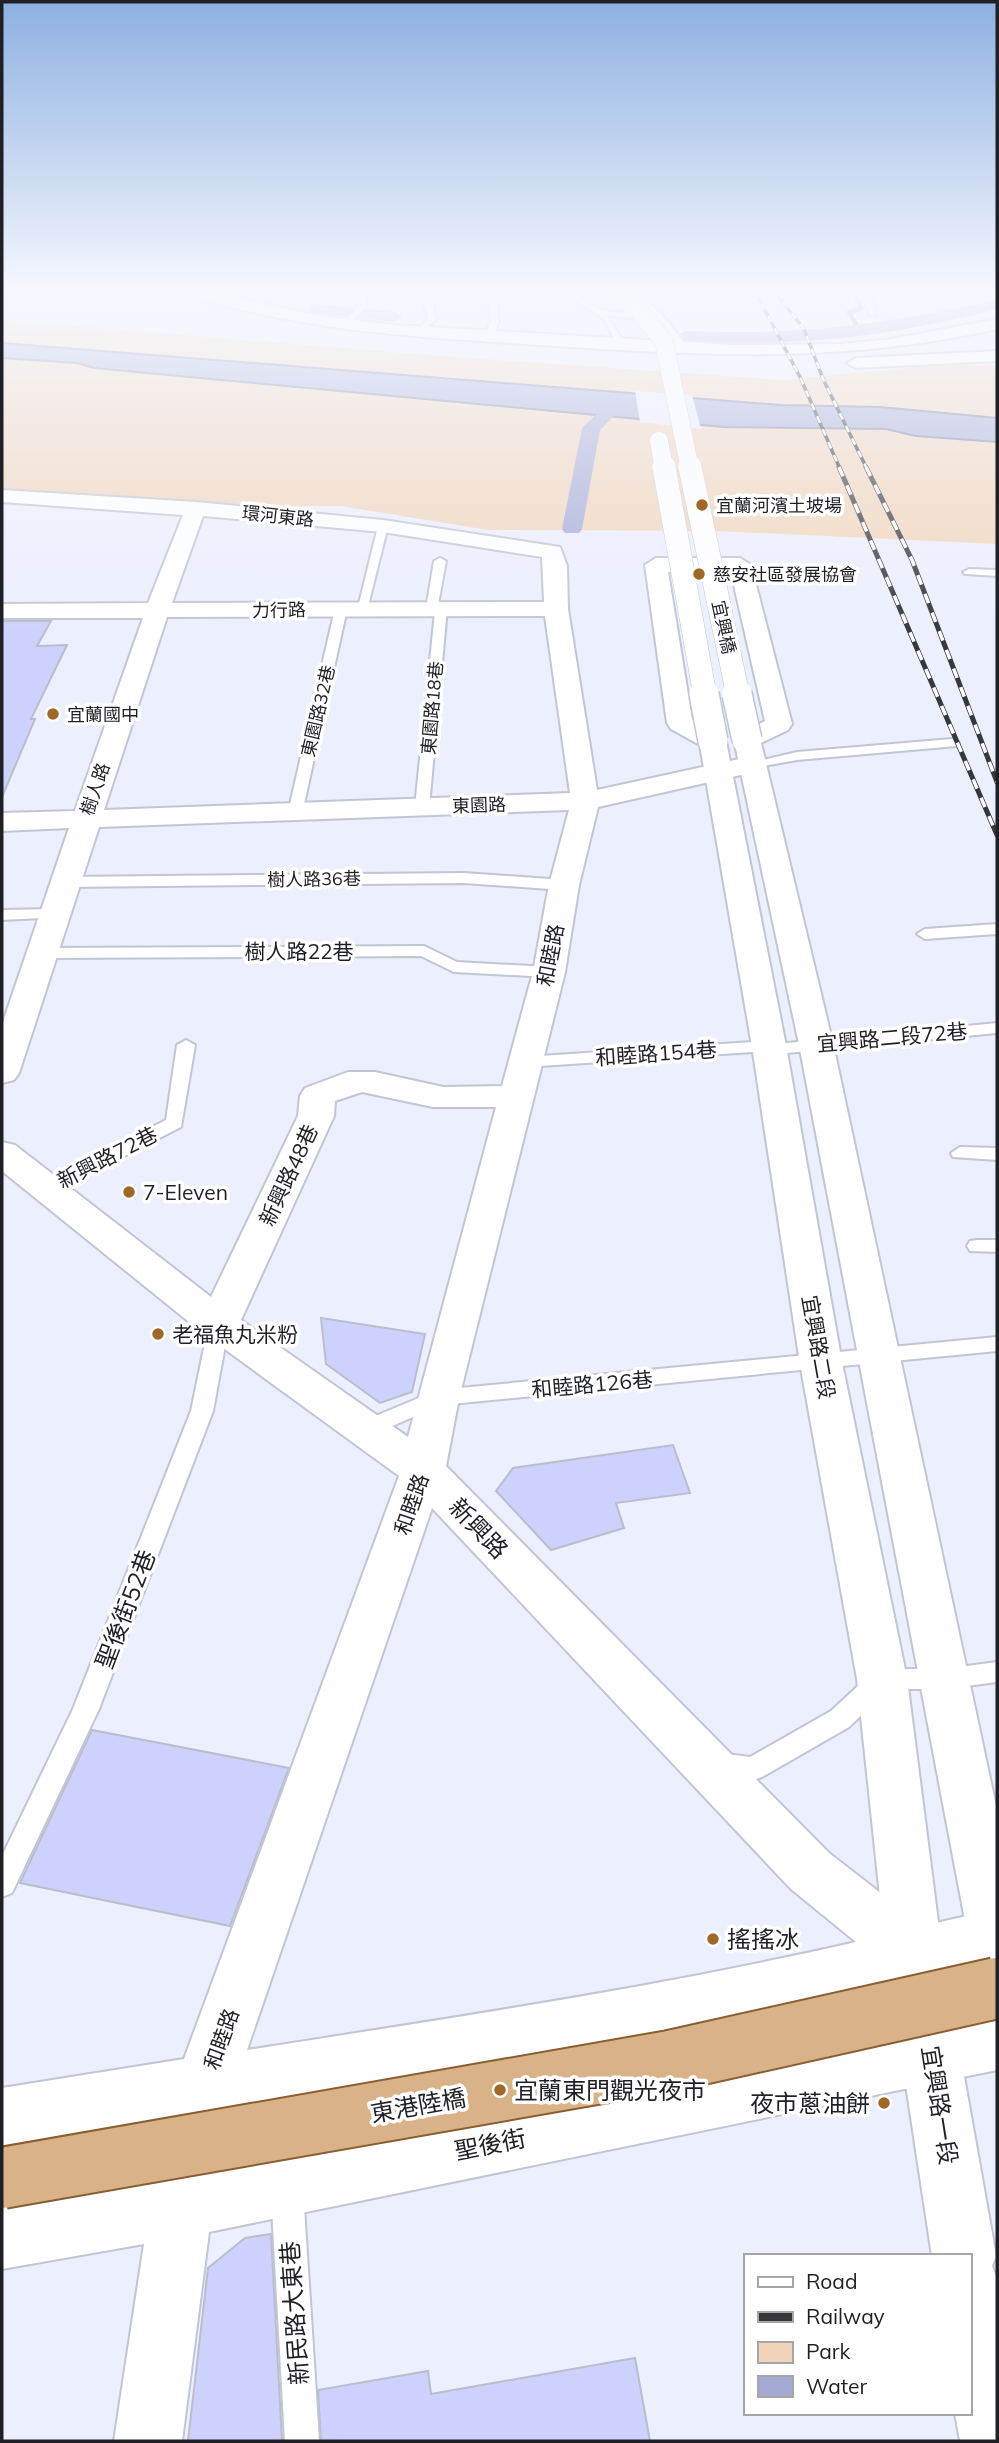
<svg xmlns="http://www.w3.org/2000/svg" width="999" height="2443" font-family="Mulish,'Noto Sans TC',sans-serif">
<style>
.green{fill:#f1d5ba}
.water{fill:#a4aad4;stroke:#7c81a0;stroke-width:2}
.pier{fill:#eceffd}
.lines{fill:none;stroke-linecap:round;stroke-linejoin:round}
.stream{stroke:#7c81a0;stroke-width:4.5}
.canal{fill:#a4aad4;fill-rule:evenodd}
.building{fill:#ccd2fd;stroke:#bbbdcb;stroke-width:2}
.service-casing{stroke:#c2c5d3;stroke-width:4}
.minor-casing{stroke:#c2c5d3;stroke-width:4}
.tertiary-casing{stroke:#c2c5d3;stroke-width:4}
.secondary-casing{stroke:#c2c5d3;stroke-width:4}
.service{fill:#fff;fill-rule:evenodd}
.minor{fill:#fff;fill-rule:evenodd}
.tertiary{fill:#fff;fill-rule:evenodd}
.secondary{fill:#fff;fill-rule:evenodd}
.rail-far1-casing{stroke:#37383e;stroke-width:3.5}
.rail-casing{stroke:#37383e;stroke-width:5}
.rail-far1{stroke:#fff;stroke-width:2.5;stroke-dasharray:7;stroke-linecap:butt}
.rail{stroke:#fff;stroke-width:3.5;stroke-dasharray:10;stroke-linecap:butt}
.tertiary-bridge-far2-casing{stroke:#c2c5d3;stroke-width:19;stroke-linecap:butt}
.tertiary-bridge-far1-casing{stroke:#c2c5d3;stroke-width:24;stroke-linecap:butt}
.tertiary-bridge-casing{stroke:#c2c5d3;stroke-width:32;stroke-linecap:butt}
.primary-bridge-casing{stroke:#885e32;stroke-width:64;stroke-linecap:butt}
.tertiary-bridge-far2{stroke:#fff;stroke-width:18}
.tertiary-bridge-far1{stroke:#fff;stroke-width:23}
.tertiary-bridge{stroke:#fff;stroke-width:29}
.primary-bridge{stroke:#d9b288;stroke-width:60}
.poi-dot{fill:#a16726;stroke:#fff;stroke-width:2.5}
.labels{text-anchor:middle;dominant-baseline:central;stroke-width:7;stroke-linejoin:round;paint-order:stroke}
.far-poi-label{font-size:18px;fill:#1f2025;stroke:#fff;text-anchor:start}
.far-street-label{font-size:18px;fill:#1f2025;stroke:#fff}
.street-label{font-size:21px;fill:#1f2025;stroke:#fff}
.poi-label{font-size:21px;fill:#1f2025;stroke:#fff;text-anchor:start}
.near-street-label{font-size:24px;fill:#1f2025;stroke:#fff}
.near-poi-label{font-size:24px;fill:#1f2025;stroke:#fff;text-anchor:start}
</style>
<rect width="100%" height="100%" fill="#eceffd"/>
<polygon class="green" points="2,320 415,354 783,380 925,366 997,365 997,544 717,531 488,530 341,506 267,506 2,491"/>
<polygon class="water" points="2,343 781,405 880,407 997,418 997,442 916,436 886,429 723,427 94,368 77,363 2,358"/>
<polygon class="pier" points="635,391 692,395 701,429 640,422"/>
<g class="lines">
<polyline class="stream" points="854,291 861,309 849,312 860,331"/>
<g class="canal">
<path d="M997,300V309C906,333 813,346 718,342C706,342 686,345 677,336L685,331C799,336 886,324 997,300Z"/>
<polygon points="316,304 394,312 402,317 394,322 311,312 311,306"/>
<polygon points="614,402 623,407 600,430 582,529 579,533 565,533 562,529 582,428 608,403"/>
</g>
</g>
<g class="building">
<polygon points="2,621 51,621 37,646 67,645 31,719 35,719 2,797"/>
<polygon points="321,1318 425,1334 412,1392 380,1403 326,1364"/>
<polygon points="673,1445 690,1493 616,1503 624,1528 551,1550 496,1491 513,1468"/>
<polygon points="92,1730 289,1768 230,1926 20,1883"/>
<polygon points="271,2234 282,2441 188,2441 208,2268 245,2238"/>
<polygon points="635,2358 650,2441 321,2441 318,2390 428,2371 431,2394"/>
</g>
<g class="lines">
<defs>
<g id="service">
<polygon points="286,291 297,291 250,307 243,305"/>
<polygon points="357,291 365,291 367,305 347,326 341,326 359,305"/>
<polygon points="421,291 429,291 436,319 421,333 417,331 428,319"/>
<polygon points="487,291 495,291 499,321 494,336 490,338 486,336 491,321"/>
<path d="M564,291C579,290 585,304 599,309C613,314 630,313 644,310L620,291C647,290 675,329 688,350L681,352L663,324L649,313L628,318L607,315L625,345L618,347L605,320Z"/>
<polygon points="862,291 870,291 876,316 869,314"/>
<polygon points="383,523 388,526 367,610 357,612 378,526"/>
<polygon points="440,558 446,561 438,605 447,608 429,807 422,811 415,807 435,612 426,609 434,561"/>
<polygon points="969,569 997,570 997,576 965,574 963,572"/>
<polygon points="341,605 347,609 302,813 295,817 288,813 335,609"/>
<polygon points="952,739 959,743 957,746 797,760 753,768 746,764 797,752"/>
<polygon points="464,873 564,880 572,885 564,890 464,883 65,887 57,882 65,877"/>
<polygon points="56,909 61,911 61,917 2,920 2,910"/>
<polygon points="997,924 997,934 925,939 917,934 925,929"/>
<polygon points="424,946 457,962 549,967 557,972 549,977 454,972 421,956 45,958 37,953 45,948"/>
<polygon points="997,1023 997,1033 787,1053 769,1051 525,1067 516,1062 525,1057 769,1041 787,1043"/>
<polygon points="186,1040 195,1045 181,1127 52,1193 38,1193 36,1189 38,1185 166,1120 177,1045"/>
<polygon points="960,1147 997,1148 997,1160 953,1157 951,1153"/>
<polygon points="977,1240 997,1240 997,1252 970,1251 967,1246 970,1241"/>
<polygon points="219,1317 229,1324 213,1411 99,1709 12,1893 2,1897 2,1856 73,1709 191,1411 209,1324"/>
<polygon points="997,1337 997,1351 441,1405 369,1436 361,1434 358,1428 361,1422 438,1390"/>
<polygon points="997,1662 997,1682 944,1689 888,1689 849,1727 762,1777 753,1780 710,1772 706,1764 710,1756 719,1753 750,1757 831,1711 873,1672 882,1669 944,1669"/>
<polygon points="287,2175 298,2180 303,2191 319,2441 285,2441 271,2191 276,2180"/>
</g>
<g id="minor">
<polygon points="997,351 997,361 856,368 847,363 856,358"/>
<path d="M2,490L196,502L383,520L560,547L567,566L568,609L597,790L753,756L763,758L767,764L763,770L598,807L579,885L565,972L459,1398L446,1466L829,1853L923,1926L997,1909V1961L771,2017L505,2067L230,2111L219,2167L997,2012V2070L209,2232L182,2441H114L144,2244L2,2269V2205L155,2179L167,2122L2,2148V2088L184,2059L399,1476L204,1334L2,1171V1142L15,1145L211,1297L298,1116L300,1096L305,1088L348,1072H375L443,1087L502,1086L533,972L549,885L569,810L99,827L19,1073L14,1080L2,1083V1025L69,828L2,831V813L75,811L143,618H2V604L148,603L183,515L2,502ZM203,516L383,532L542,557L544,602L172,603ZM545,616L570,793L104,810L167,617ZM362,1092L433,1107H496L408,1437L241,1320L334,1116L335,1101ZM432,1508L791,1889L856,1942C655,1988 451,2018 247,2050Z"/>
</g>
<polygon id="tertiary" points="656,558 740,558 751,565 792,724 788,730 761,743 833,1044 997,1811 997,1967 977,1960 969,1941 799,1044 734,740 738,734 765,721 733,581 730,572 668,572 692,719 722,735 726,741 786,1046 842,1363 907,1679 942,1953 996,2256 992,2266 997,2279 997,2441 960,2441 955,2413 969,2413 969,2256 932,2256 886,1953 857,1679 800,1363 752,1046 700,745 671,729 667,723 645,565"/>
<path id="secondary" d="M173,291H201L322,316L395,325L734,345L840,344L892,339L997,319V329C847,363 706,356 554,346C485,341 416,338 347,329C290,322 232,308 176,294Z"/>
</defs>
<use href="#service" class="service-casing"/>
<use href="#minor" class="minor-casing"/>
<use href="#tertiary" class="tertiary-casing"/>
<use href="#secondary" class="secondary-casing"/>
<use href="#service" class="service"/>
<use href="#minor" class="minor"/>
<use href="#tertiary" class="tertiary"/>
<use href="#secondary" class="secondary"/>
<defs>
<g id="rail-far1">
<polyline points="755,291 801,379 840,469"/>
<polyline points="774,291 804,329 823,379 867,469"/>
</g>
<g id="rail">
<polyline points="839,467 997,835"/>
<polyline points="866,467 912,560 997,782"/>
</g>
</defs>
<use href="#rail-far1" class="rail-far1-casing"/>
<use href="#rail" class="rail-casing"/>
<use href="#rail-far1" class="rail-far1"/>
<use href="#rail" class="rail"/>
<defs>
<g id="tertiary-bridge-far2">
<polyline points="609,291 637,308 664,342 690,469"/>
<polyline points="659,441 664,469"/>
</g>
<g id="tertiary-bridge-far1">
<polyline points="664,467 705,695"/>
<polyline points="690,467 738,695"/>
</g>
<g id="tertiary-bridge">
<polyline points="704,694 713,741"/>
<polyline points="737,694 747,740"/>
</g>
<polyline id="primary-bridge" points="2,2178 670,2061 997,1988"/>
</defs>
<use href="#tertiary-bridge-far2" class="tertiary-bridge-far2-casing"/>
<use href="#tertiary-bridge-far1" class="tertiary-bridge-far1-casing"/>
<use href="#tertiary-bridge" class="tertiary-bridge-casing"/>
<use href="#primary-bridge" class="primary-bridge-casing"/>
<use href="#tertiary-bridge-far2" class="tertiary-bridge-far2"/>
<use href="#tertiary-bridge-far1" class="tertiary-bridge-far1"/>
<use href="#tertiary-bridge" class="tertiary-bridge"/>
<use href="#primary-bridge" class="primary-bridge"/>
</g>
<linearGradient id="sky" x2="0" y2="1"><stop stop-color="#8db0e0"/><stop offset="0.46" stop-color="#f6f8fe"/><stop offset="1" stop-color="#f6f8fe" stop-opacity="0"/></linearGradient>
<rect width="999" height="633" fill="url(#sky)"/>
<g class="poi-dot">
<circle cx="702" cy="505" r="7"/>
<circle cx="699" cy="574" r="7"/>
<circle cx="53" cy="714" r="7"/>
<circle cx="129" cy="1192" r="7"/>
<circle cx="158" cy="1334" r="7"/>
<circle cx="713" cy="1939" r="7"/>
<circle cx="500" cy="2090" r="7"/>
<circle cx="884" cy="2103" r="7"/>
</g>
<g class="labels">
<g class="far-poi-label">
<text x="716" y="505">宜蘭河濱土坡場</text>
<text x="713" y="574">慈安社區發展協會</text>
<text x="67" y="714">宜蘭國中</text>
</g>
<g class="far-street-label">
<text transform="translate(278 516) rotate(6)">環河東路</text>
<text transform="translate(279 610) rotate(-1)">力行路</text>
<text transform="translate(724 627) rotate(78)">宜興橋</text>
<text transform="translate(432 708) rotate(-85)">東園路18巷</text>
<text transform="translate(318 711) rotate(-77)">東園路32巷</text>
<text transform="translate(95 789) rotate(-71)">樹人路</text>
<text transform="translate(479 805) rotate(-2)">東園路</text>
<text transform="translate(314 879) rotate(-1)">樹人路36巷</text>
</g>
<g class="street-label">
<text x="299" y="951">樹人路22巷</text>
<text transform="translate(550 955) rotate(-79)">和睦路</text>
<text transform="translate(892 1037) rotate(-5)">宜興路二段72巷</text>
<text transform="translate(656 1053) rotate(-4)">和睦路154巷</text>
<text transform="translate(107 1157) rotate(-27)">新興路72巷</text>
<text transform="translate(288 1175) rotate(-65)">新興路48巷</text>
<text transform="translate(819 1347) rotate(80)">宜興路二段</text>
<text transform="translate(592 1384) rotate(-5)">和睦路126巷</text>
<text transform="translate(411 1504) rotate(-71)">和睦路</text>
<text transform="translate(221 2039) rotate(-70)">和睦路</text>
</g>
<g class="poi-label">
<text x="143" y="1192">7-Eleven</text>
<text x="172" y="1334">老福魚丸米粉</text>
</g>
<g class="near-street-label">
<text transform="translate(479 1528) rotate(46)">新興路</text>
<text transform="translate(125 1609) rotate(-69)">聖後街52巷</text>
<text transform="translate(418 2105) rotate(-10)">東港陸橋</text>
<text transform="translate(940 2105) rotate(81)">宜興路一段</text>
<text transform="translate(490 2144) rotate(-11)">聖後街</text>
<text transform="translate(294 2313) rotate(-94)">新民路大東巷</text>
</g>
<g class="near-poi-label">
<text x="727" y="1939">搖搖冰</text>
<text x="514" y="2090">宜蘭東門觀光夜市</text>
<text x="870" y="2103" text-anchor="end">夜市蔥油餅</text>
</g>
</g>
<rect width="999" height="2443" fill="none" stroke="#1f2025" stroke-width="7"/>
<rect x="744" y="2254" width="228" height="161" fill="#ffffff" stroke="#a5a6a8" stroke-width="2"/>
<rect x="758" y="2277" width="35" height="10" fill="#ffffff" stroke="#a5a6a8" stroke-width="2"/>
<text x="806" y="2289" font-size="21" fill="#1f2025">Road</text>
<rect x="758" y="2312" width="35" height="10" fill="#37383e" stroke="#a5a6a8" stroke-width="2"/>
<text x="806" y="2324" font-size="21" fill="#1f2025">Railway</text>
<rect x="758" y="2342" width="35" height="21" fill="#f1d5ba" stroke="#a5a6a8" stroke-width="2"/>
<text x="806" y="2359" font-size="21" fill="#1f2025">Park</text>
<rect x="758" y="2376" width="35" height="21" fill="#a4aad4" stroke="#a5a6a8" stroke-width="2"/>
<text x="806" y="2394" font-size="21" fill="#1f2025">Water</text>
</svg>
